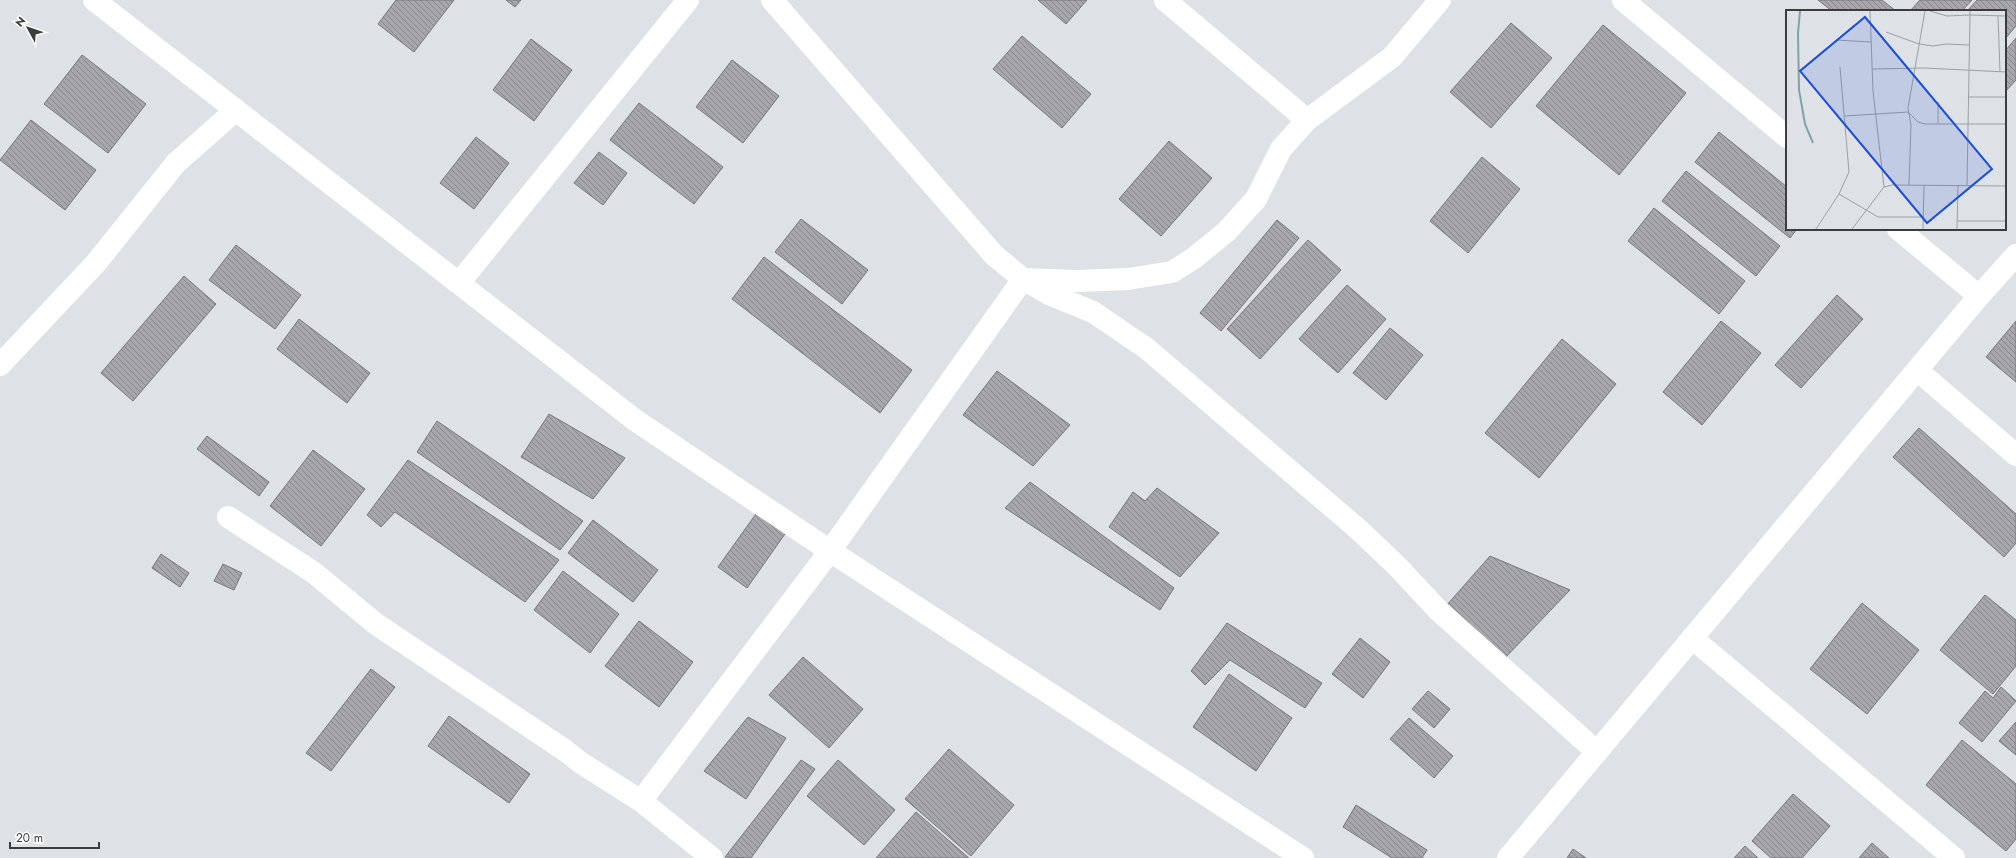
<svg xmlns="http://www.w3.org/2000/svg" width="2016" height="858" font-family="Jost,sans-serif">
<style>
.building{fill:url(#building-back-hatch);stroke:#76767b}
.lines{fill:none;stroke-linecap:round;stroke-linejoin:round}
.street{stroke:#fff;stroke-width:22}
.inset-river{fill:none;stroke:#7ea3aa;stroke-width:2}
.inset-road{fill:none;stroke:#9c9fa3;stroke-width:1}
.view{fill:#1d4ed8;fill-opacity:0.15;stroke:#1d4ed8;stroke-width:2}
.inset-edge{fill:none;stroke:#3a3c3e;stroke-width:2}
</style>
<defs>
<pattern id="building-back-hatch" width="6" height="6" patternUnits="userSpaceOnUse"><rect width="6" height="6" fill="#a6a6ab"/><path d="M-1 5l2 2M0 0l6 6M5-1l2 2" fill="none" stroke="#88888d"/></pattern>
</defs>
<rect width="100%" height="100%" fill="#dee1e6"/>
<g class="building">
<polygon points="396,0 454,0 414,52 378,24"/>
<polygon points="506,0 521,0 515,7"/>
<polygon points="1038,0 1087,0 1066,24"/>
<polygon points="1818,0 1882,0 1896,11 1832,11"/>
<polygon points="1920,0 1972,0 1962,11 1910,11"/>
<polygon points="1977,0 2016,0 2016,26 2005,39 2005,11 1967,11"/>
<polygon points="1511,23 1552,58 1491,128 1450,92"/>
<polygon points="1603,25 1686,93 1619,175 1536,106"/>
<polygon points="1022,36 1091,94 1062,128 993,69"/>
<polygon points="2016,38 2016,80 2005,92 2005,51"/>
<polygon points="531,39 572,70 534,121 493,90"/>
<polygon points="82,55 146,104 108,153 44,104"/>
<polygon points="732,60 779,96 743,143 696,107"/>
<polygon points="639,103 723,167 694,204 610,140"/>
<polygon points="31,120 96,170 65,210 0,160"/>
<polygon points="1719,132 1787,187 1787,229 1797,229 1790,238 1695,162"/>
<polygon points="476,137 509,163 474,209 440,183"/>
<polygon points="1169,141 1212,178 1161,236 1119,199"/>
<polygon points="599,152 627,173 603,205 574,183"/>
<polygon points="1482,157 1520,189 1468,253 1430,221"/>
<polygon points="1686,171 1780,246 1756,276 1662,201"/>
<polygon points="1654,208 1745,281 1719,314 1628,241"/>
<polygon points="801,219 868,270 842,304 775,252"/>
<polygon points="1277,220 1299,238 1221,331 1200,313"/>
<polygon points="1308,240 1341,270 1260,359 1227,329"/>
<polygon points="236,245 301,295 275,329 209,280"/>
<polygon points="764,257 912,370 880,413 732,299"/>
<polygon points="184,276 216,304 133,401 101,373"/>
<polygon points="1347,285 1386,319 1338,373 1299,339"/>
<polygon points="1837,295 1863,319 1801,388 1775,365"/>
<polygon points="299,319 370,373 347,403 277,349"/>
<polygon points="1721,321 1761,353 1702,425 1663,392"/>
<polygon points="2016,321 2016,382 1986,357"/>
<polygon points="1390,328 1423,355 1386,400 1353,373"/>
<polygon points="1562,339 1616,384 1539,478 1485,433"/>
<polygon points="997,371 1070,425 1033,466 963,415"/>
<polygon points="549,414 625,458 593,499 521,457"/>
<polygon points="437,421 583,521 560,550 417,452"/>
<polygon points="1919,428 2016,514 2016,543 2004,557 1893,457"/>
<polygon points="207,436 269,482 259,496 197,449"/>
<polygon points="313,450 365,489 321,546 270,506"/>
<polygon points="408,460 559,560 525,602 395,512 381,527 367,515"/>
<polygon points="1030,482 1174,588 1160,610 1005,508"/>
<polygon points="1157,488 1219,533 1180,577 1109,527 1133,492 1145,501"/>
<polygon points="758,511 787,531 747,588 718,567"/>
<polygon points="593,520 658,570 633,602 568,553"/>
<polygon points="161,554 189,573 180,587 152,568"/>
<polygon points="1490,556 1570,590 1504,659 1446,606"/>
<polygon points="223,564 242,573 234,590 214,581"/>
<polygon points="563,571 619,614 590,653 534,610"/>
<polygon points="1985,595 2016,620 2016,666 1993,694 1940,650"/>
<polygon points="1862,603 1919,650 1867,714 1810,669"/>
<polygon points="639,621 693,662 659,707 605,666"/>
<polygon points="1227,623 1322,683 1305,708 1230,660 1205,685 1191,671"/>
<polygon points="1360,638 1390,662 1363,698 1332,674"/>
<polygon points="803,657 863,709 829,748 769,695"/>
<polygon points="371,669 395,687 331,771 306,753"/>
<polygon points="1229,674 1292,718 1256,771 1193,727"/>
<polygon points="2001,687 2016,701 1982,742 1959,723 1985,691 1993,698"/>
<polygon points="1428,691 1450,709 1434,728 1412,709"/>
<polygon points="449,716 530,774 509,803 428,746"/>
<polygon points="748,717 786,738 746,799 704,771"/>
<polygon points="1409,718 1453,756 1434,778 1390,739"/>
<polygon points="2016,722 2016,755 1999,741"/>
<polygon points="1962,740 2016,784 2016,839 2006,851 1926,785"/>
<polygon points="949,749 1014,805 971,856 905,799"/>
<polygon points="801,760 815,769 751,858 725,857"/>
<polygon points="838,760 895,810 864,845 807,796"/>
<polygon points="1793,794 1830,826 1802,858 1771,858 1752,841"/>
<polygon points="1356,805 1427,850 1422,858 1392,858 1343,827"/>
<polygon points="916,812 969,858 876,858"/>
<polygon points="1872,843 1889,858 1859,858"/>
<polygon points="1745,846 1758,858 1734,858"/>
<polygon points="1573,849 1586,858 1567,858"/>
</g>
<g class="lines">
<g class="street">
<polyline points="94,0 635,420 830,551 1303,858"/>
<polyline points="772,0 994,255 1023,279 1049,294 1093,312 1146,348 1358,529 1397,566 1439,611 1597,752"/>
<polyline points="1165,0 1307,120"/>
<polyline points="1623,0 1787,137"/>
<polyline points="1898,229 1979,296"/>
<polyline points="459,283 688,0"/>
<polyline points="0,365 96,263 176,163 236,110"/>
<polyline points="1917,370 2016,455"/>
<polyline points="228,517 313,572 376,624 566,751 581,763 641,801 712,858"/>
<polyline points="1692,638 1954,858"/>
<polyline points="641,801 830,551 1023,279 1077,281 1128,279 1172,272 1194,258 1226,232 1256,199 1281,149 1307,120 1392,57 1440,0"/>
<polyline points="1508,858 1979,296 2016,255"/>
</g>
</g>
<g transform="translate(1786 10)">
<rect width="220" height="220" fill="#dee1e6"/>
<path class="inset-river" d="M14,1L12,23L13,80L19,114L27,133"/>
<path class="inset-road" d="M84,1L87,81L98,177M144,1L161,6L184,5V1M212,6L214,62M100,22L133,34L147,36L160,34L183,35M50,30L85,32M86,59L139,58L220,62M182,87H220M59,106L122,102L132,112L139,114H220M152,113V92M123,175L125,115L122,98L139,1M181,175L184,5L220,6M53,184L92,207H137M172,211H220M30,219L53,184L63,162L54,57M66,219L98,177L106,175L220,176M137,219L138,175M171,219L172,175"/>
<path class="view" d="M79,7L206,159L141,213L14,61Z"/>
<rect width="220" height="220" class="inset-edge"/>
</g>
<g transform="translate(28 28) rotate(310)" stroke="#ffffff" stroke-width="3" paint-order="stroke">
<path d="M0-3L7 15L0 10L-7 15Z" fill="#3a3c3e"/>
<text y="-6" font-size="11" font-weight="bold" text-anchor="middle" fill="#3a3c3e">N</text>
</g>
<path d="M10 842v6h89v-6" fill="none" stroke="#3a3c3e" stroke-width="2"/>
<text x="16" y="842" font-size="12" fill="#3a3c3e" stroke="#ffffff" stroke-width="3" paint-order="stroke">20 m</text>
</svg>
